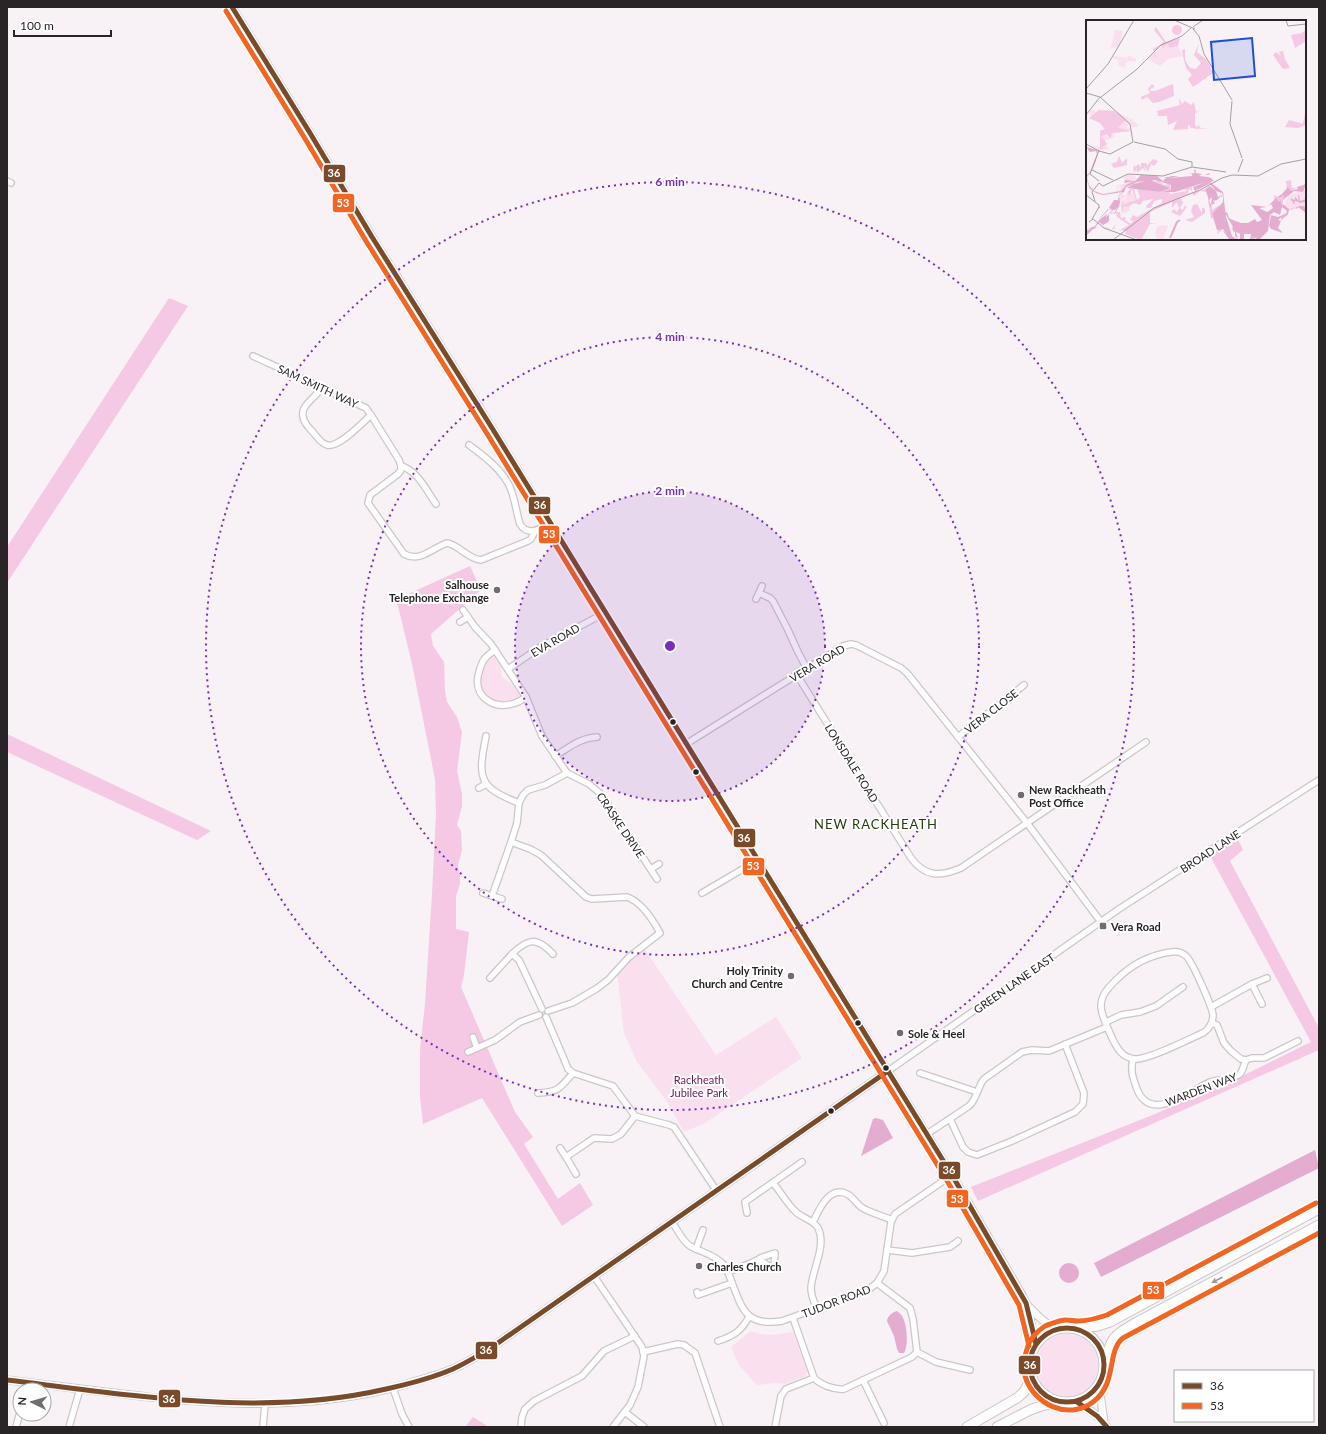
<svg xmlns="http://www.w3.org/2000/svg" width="1326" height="1434" font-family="Lato,sans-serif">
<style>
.green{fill:#fadfee}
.forest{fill:#f5c8e3}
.water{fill:#e4adcf}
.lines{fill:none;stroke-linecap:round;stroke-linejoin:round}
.minor-casing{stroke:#cbc6c8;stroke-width:8}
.tertiary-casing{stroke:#cbc6c8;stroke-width:9}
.trunk-casing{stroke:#cbc6c8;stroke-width:11}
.minor{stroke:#fefdfe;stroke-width:5.5}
.tertiary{stroke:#fefdfe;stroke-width:7}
.trunk{stroke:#fefdfe;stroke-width:9}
.bus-1-casing{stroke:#fff;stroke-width:8}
.bus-2-casing{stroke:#fff;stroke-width:8}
.bus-1{stroke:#7a4b2a;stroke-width:5}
.bus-2{stroke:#f26522;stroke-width:5}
.oneway{fill:#9e9c9d}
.ring{fill:none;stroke:#7b2cbf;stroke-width:2;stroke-dasharray:2 4}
.poi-dot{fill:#716c6f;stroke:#fff;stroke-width:1.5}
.bus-dot{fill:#292527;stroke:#fff;stroke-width:1.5}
.labels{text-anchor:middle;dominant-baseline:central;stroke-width:4;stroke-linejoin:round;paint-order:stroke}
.street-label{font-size:11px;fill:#292527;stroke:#fff}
.poi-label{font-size:11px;font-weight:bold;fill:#292527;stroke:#fff;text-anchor:start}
.park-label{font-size:11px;fill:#6f1756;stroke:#fff}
.quarter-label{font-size:13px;letter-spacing:1px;fill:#273f0e;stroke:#fff}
.inset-river{fill:none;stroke:#e4adcf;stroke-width:2}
.inset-road{fill:none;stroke:#a59fa3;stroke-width:1}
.view{fill:#1d4ed8;fill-opacity:0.15;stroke:#1d4ed8;stroke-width:2}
.inset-edge{fill:none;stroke:#292527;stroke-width:2}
.centre{fill:#7b2cbf;stroke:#fff;stroke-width:2}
.ring-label{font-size:12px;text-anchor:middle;font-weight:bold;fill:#7b2cbf;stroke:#fff;stroke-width:4;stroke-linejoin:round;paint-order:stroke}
.line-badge{stroke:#fff;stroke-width:1.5}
.badge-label{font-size:11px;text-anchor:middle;font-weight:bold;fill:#fff}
</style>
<rect width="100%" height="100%" fill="#f8f1f5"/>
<g class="green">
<path d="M493,655L501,667V674L503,678L511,683L521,697C512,703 489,704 483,693C476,681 483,663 493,655Z"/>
<polygon points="644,948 716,1055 776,1017 802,1058 705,1123 684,1132 668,1103 637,1062 624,1033 617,972"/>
<polygon points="751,1331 760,1334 771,1335 793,1332 807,1371 806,1376 785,1384 775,1383 757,1385 739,1365 731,1347"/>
<circle cx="1067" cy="1365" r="31"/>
</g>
<g class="forest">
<polygon points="169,298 188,306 7,583 7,547"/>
<polygon points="470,566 481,590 431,634 433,646 444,662 445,691 447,702 457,717 462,732 457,771 462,794 462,806 457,825 461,831 462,850 458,865 460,876 460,884 456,896 456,929 469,932 464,975 461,987 515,1112 533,1137 524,1144 558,1199 580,1183 593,1205 562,1226 482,1098 423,1124 420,1097 420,1049 425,1004 432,894 436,814 435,779 412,664 398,606 395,600"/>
<polygon points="7,734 211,831 197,840 7,752"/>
<polygon points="1237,837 1243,850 1230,861 1319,1028 1319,1050 978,1201 971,1187 1155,1114 1244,1075 1311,1042 1209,854"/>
<polygon points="473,1417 489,1427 465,1427"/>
</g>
<g class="water">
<polygon points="876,1118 883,1120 893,1138 861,1156 873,1119"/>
<polygon points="1315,1150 1319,1168 1101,1277 1094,1263"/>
<circle cx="1069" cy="1273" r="10"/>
<path d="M897,1311C898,1312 902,1315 902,1316C907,1323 909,1347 904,1353H899L897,1349L894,1336L887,1321C887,1316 893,1312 897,1311Z"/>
</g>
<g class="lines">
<defs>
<g id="minor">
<polyline points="7,181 11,183"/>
<polyline points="253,356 366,408 371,415 399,460 401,466"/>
<path d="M322,387C318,395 304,404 303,411C301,419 306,425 311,430C316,435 320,443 327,445C339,448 362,423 371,415"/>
<path d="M469,445C484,456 500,468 509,485C515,497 516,512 520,524C528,537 540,529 550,523"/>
<path d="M401,466V470L398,474L370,495L368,503L404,554C420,563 432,548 447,543C459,545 468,559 481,560L528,541L531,539L535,531"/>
<path d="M401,466C417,470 427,491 436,504"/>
<polyline points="762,586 759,593 770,598 773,601 788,630 798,652 807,669"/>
<polyline points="756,599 759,593"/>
<polyline points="463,610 475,627 491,644 526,697 542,736 567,773"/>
<polyline points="460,622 468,617"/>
<path d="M495,650C491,653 486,656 483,661C481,665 479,671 478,676C474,698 495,710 515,703C519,702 523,699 526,697"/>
<polyline points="508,669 542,646 605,613"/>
<path d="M797,675L911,858C925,877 940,877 961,868L1146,742"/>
<path d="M486,736C478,777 477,787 519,803"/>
<polyline points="958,737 1024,685"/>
<polyline points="686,744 843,646 851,644 856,645 901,668 907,673 1027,823 1101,922"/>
<path d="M555,756C570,747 580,738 597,737"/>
<polyline points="567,773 589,784 602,795 657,879"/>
<polyline points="479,788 486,784"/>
<polyline points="651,869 659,864"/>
<polyline points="483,893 492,896"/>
<polyline points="702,893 758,860"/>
<polyline points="502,899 492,896 511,842"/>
<path d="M1171,952C1177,951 1182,952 1186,956C1192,961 1212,1006 1213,1015C1213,1023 1209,1029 1203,1033C1189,1039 1148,1060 1135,1059C1122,1058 1117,1048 1112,1038C1108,1028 1101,1016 1101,1006C1101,995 1108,988 1116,980C1132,964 1149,955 1171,952Z"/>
<polyline points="490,978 512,954"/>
<polyline points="1252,984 1262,1004"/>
<polyline points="1211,1007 1252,984 1267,978"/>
<path d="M542,1009L519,960L512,954C528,938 537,937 553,954"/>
<path d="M548,1011L572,1003L596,989L608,980L629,957L660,933C653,920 642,902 627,897L592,899L586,897L541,855L530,849L511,842L517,823L519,803L523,795L528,790L545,785L567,773"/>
<polyline points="546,1017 564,1059 568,1069 573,1073 613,1086 635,1116 669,1125 674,1127 716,1190"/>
<polyline points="1106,1022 1121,1015 1140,1012 1156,1006 1183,987"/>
<polyline points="1212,1023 1217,1025 1224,1043 1231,1051 1241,1059 1246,1060 1252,1058 1264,1058 1298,1041"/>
<polyline points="473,1037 477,1048"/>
<polyline points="468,1052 495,1040 520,1022 539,1015"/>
<path d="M1133,1059C1130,1071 1133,1078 1137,1089C1150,1124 1190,1091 1210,1082C1218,1079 1234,1079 1240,1074C1243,1070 1244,1064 1246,1060"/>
<polyline points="888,1071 1119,909 1319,780"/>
<polyline points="920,1073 977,1092"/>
<path d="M538,1093C559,1092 560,1088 573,1073"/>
<polyline points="950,1119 963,1147 968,1152 977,1155 1012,1141 1075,1112 1083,1104 1084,1093 1065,1044"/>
<path d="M927,1134L969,1106C977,1099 977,1088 984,1079L1022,1052L1032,1050L1049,1051L1107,1027"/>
<polyline points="560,1148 566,1157 594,1138 612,1139 621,1134 635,1116"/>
<polyline points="566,1157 576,1174"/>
<path d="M773,1183C781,1192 787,1204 796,1212C802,1218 814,1220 818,1228C827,1245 812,1270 811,1288C811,1296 814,1302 817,1309"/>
<polyline points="747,1213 745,1202 802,1162"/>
<path d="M672,1222C677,1229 683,1242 690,1246C701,1252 715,1255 723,1264C727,1268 729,1275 731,1280C742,1309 746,1327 782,1321L868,1290L877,1283L884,1271L891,1222L895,1214L952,1175"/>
<path d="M813,1222C819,1210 829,1185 847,1194C853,1197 856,1203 861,1207C868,1212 883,1216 892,1220"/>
<polyline points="696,1249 703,1230"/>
<polyline points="887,1250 912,1253 950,1247 958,1241"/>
<polyline points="728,1272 751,1263 759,1259 760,1258 775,1253 774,1268 770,1267 759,1259"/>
<polyline points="594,1276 642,1347 644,1356 638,1387 630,1405 613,1427"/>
<polyline points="697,1292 698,1295 732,1283"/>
<path d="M793,1318L814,1378C821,1385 834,1390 844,1389L912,1357L917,1352L913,1319L910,1308L877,1283"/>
<path d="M718,1341C734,1336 741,1331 749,1317"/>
<polyline points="643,1352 678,1344 684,1345 695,1353 720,1427"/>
<polyline points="917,1352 936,1362 970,1370"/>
<polyline points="863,1380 884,1423"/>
<polyline points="393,1388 402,1414 409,1427"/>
<polyline points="25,1390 27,1382"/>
<polyline points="625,1412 644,1427"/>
<polyline points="16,1427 20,1412"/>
<polyline points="69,1427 80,1389"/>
<polyline points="263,1427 265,1404"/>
<polyline points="521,1427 522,1417 525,1409 534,1401 582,1376 604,1351 635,1336"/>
<polyline points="775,1427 781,1396 786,1389 814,1378"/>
</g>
<g id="tertiary">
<polyline points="232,7 310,133 372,237 492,428 605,613 952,1175 1022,1295 1026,1303 1036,1344"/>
<polyline points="1026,1304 1040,1318 1050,1326 1064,1327"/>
<path d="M7,1380C139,1395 276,1422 407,1384C425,1378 445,1374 461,1365C473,1359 484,1352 495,1345L888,1071"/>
<polyline points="1099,1386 1104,1422"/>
<path d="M1077,1402C1088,1409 1100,1416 1107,1427"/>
</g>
<g id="trunk">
<circle cx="1067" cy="1365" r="37"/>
<polyline points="1078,1328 1098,1326 1110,1322 1319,1209"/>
<path d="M1105,1367C1110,1337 1112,1337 1137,1322L1319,1225"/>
<polyline points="967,1427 1017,1398 1024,1392 1031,1378"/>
<polyline points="997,1427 1030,1410 1044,1405 1060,1403"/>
</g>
</defs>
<use href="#minor" class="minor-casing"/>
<use href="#tertiary" class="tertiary-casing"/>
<use href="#trunk" class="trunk-casing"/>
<use href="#minor" class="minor"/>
<use href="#tertiary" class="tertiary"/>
<use href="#trunk" class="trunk"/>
<defs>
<g id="bus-1">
<polyline points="232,7 310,133 372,237 492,428 952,1175 1026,1303 1036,1344"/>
<circle cx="1067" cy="1365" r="37"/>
<path d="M7,1380C133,1395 261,1418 386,1389C409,1384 432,1378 453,1369C468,1362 481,1354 495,1345L888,1071"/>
<polyline points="1077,1402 1097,1416 1107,1427"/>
</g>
<g id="bus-2">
<polyline points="226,11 304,137 366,241 486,432 946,1179 1019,1305 1029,1346"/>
<path d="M1316,1203L1107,1315C1098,1318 1088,1321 1078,1321C1074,1321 1070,1320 1066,1320C1059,1320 1051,1324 1045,1326C1037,1331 1029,1340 1027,1349C1024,1358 1022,1367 1025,1376C1033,1404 1068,1421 1093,1402C1118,1383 1106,1352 1123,1338L1319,1233"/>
</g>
</defs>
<use href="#bus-1" class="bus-1-casing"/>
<use href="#bus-2" class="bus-2-casing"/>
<use href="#bus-1" class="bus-1"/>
<use href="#bus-2" class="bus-2"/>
</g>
<defs><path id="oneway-solid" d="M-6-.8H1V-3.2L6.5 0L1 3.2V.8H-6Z"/></defs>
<use class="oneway" href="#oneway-solid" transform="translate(1217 1280) rotate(152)"/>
<circle cx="670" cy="646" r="155" fill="#7b2cbf" fill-opacity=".12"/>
<g class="ring">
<circle cx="670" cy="646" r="155"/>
<circle cx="670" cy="646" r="309"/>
<circle cx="670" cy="646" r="464"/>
</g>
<g class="poi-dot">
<circle cx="497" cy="590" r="4"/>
<circle cx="1021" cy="795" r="4"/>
<rect x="1099" y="922" width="8" height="8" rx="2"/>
<circle cx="791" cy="976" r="4"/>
<circle cx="900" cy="1033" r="4"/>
<circle cx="699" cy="1266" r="4"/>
</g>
<g class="bus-dot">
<circle cx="673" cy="722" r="3.5"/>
<circle cx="696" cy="772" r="3.5"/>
<circle cx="858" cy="1023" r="3.5"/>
<circle cx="886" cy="1068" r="3.5"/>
<circle cx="831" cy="1111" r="3.5"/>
</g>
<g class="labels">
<g class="street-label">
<text transform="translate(318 386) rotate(25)">SAM SMITH WAY</text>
<text transform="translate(555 640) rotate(-30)">EVA ROAD</text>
<text transform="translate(817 663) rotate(-31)">VERA ROAD</text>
<text transform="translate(991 711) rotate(-38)">VERA CLOSE</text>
<text transform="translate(852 763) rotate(58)">LONSDALE ROAD</text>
<text transform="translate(621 825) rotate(56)">CRASKE DRIVE</text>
<text transform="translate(1210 851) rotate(-33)">BROAD LANE</text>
<text transform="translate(1014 983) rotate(-35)">GREEN LANE EAST</text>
<text transform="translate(1201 1089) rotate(-21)">WARDEN WAY</text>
<text transform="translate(836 1301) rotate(-21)">TUDOR ROAD</text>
</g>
<g class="poi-label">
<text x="489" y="584" text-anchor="end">Salhouse<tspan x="489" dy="13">Telephone Exchange</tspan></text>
<text x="1029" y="789">New Rackheath<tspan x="1029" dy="13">Post Office</tspan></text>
<text x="1111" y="926">Vera Road</text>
<text x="783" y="970" text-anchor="end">Holy Trinity<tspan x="783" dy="13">Church and Centre</tspan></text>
<text x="908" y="1033">Sole &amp; Heel</text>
<text x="707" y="1266">Charles Church</text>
</g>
<g class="park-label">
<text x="699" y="1079">Rackheath<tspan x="699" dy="13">Jubilee Park</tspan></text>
</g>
<g class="quarter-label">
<text x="876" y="824">NEW RACKHEATH</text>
</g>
</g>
<g transform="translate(1086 20)">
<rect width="220" height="220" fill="#f8f1f5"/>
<path d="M29,10L37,11L33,27L21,29L25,27ZM81,24L84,28L92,26L97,36L82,39L74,46L60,39ZM41,35L50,39V41L40,42L39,48L32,45L33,40L26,38L27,36L42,38ZM6,89L10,92L26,90L40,97L43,96L42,100L45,98L52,105L50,110L51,106L46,108L44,104L40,107L46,109L42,111L27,113L29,116L26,118L24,114L17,117L22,116L23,119L19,121L23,129L13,130L6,126L14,127V111L19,110L14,103L3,98L5,96L3,93ZM42,154L49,156L50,159L35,171L32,172L24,174L35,169L34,166L31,169V166L41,163L38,158ZM102,157V166L87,170L83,158ZM220,169V187L204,190L198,185L202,176ZM47,173L50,180L44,182L39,186H43L44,191L37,193L38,185L35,184L33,177L34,175L38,178L35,180L37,181L42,174ZM76,205L82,206L77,220H72L69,213L71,207Z" fill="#fadfee"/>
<path d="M86 10a5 5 0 1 1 10 0a5 5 0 1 1-10 0ZM70,7L80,22L94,18L92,26L84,28L81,24L76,28L75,25L68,32L70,36L66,39L69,36L67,29L78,22L68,10ZM220,10V21L209,28L205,15L216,13ZM113,23L111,32L121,40L127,53L107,67L102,59L106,55L100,48L97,36L82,39L97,36L96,30L99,29V40L104,48L110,49L115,43L108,35ZM197,31L199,39L204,48L197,49L187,35L190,32L195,36L193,32ZM66,64L68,66V69L66,67L64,71H69L87,64L88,76L73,82L67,83L61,77L56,80L55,77L64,73L62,69ZM93,78L96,84L99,81L105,85L108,82L110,92L115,89L110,93L109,92V105L111,108L112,105L115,108H123L111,109L105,108L102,104V109L87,110L91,101L82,105L81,96H72L71,91L94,85ZM30,88L28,91L40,100L32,108L46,111L26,113L24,119L21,114L15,116L21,124L15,128L23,129H14V111L19,109L14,103L3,98L13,90L28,91ZM219,93L220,105L212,108L199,107L203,100L217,104ZM33,136L36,143L41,138V145L28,148L25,144L31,142ZM67,139L72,141L68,146L65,144L62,152L58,145L60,153L57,148L51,153V147L50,153L49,150L47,153L48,144L49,147L53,144L55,148V143H60L61,146ZM63,160L73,161L78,165L84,164L85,170L83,172L84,174L101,171L98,169L106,167V171L103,169L102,173L96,175L119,169L120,172L114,171L108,176L106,173L94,178L97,183L94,188L97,190L98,186L101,187L94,196L85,192L88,189L91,192L93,188L91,182L86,188V182L64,192V203L71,204H64L55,220L39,214L40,211L20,208L19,207L26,209L30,204L28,209L34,210L43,205L31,197L30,193L26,194H23L26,189L28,190L24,194L29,192L34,183L30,192H34L35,198L40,197L39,200L45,204L47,201L44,200L47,195L51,197L76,183V179L68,181L65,188H61L60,186L67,179L57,181L54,185L48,183L42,187L38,186L36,194L35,184L39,179L36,185L50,180L46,169L44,175L42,174L37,177L35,176L40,175L44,169H48L51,180L54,177L51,169L74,172L84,168L68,161H64V163H53ZM205,160L206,168H210L199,176L195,183L191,180L189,185L188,175L192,177L201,170L200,161ZM121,173L122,179L123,177H127L123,178L126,190L132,186L136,187L139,201L135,200L138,201L135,204H139L142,212L139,208L131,214L134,201L128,196L125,199ZM111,184L116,193V187L119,189V193L106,202L99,200L108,197L105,191L107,185Z" fill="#f5c8e3"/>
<path d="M0,127L11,130L12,134L8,146L4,153L1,157L3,165L8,171L17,174L35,171L40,165L48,161L38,163L39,160L49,161L55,155L71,156L78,162L77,160L81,158H77L81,157H85L83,156H93L83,158L106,156V154H102L109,153L108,151L109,148L110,153L116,154L113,156L122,157L123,155H119L124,153L122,157L128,159L125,158L128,161L124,162L137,172L140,197L146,216L152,220L143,219L137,211L131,214L137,211H138L141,214L137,209L131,210L126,194L137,182V176L136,173L130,171L132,177L136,175V178L135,176L131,180L135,179L127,181L129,183L125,185L126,190L122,181L125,185L126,177L123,180L119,169L124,166L130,171L124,164L120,162L123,164L109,171L107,167L120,162L89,172H76L85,170V165L69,160L51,162L40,167L38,172L33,176L34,182L33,187L32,188L30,192L28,194L32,187L29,190L23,189L13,200L21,194L20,198L23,194V201L25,197L22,202L17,205L19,207L13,202L9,208L14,207L7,209L0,216V210L6,209H3L9,203L4,208L9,206L15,197L22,189H25L23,188L28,180H32L33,175L37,172L17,175L10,173L4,169L2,164L0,156L4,152L11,134L10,131L4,132ZM64,160L84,168L74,172L41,168L47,164ZM220,164L217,172L208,171L197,180L196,187L197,184L204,190L205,189L207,188L214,186L213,183V182L209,181L208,182L209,183L208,184L204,178L209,180V177L213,181L212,176L213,175L214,181L220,179L219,182L213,183L214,186H217L220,187H218L220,188V193L212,187L210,189V187L204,190H203L202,194L199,198L200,195L195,201L196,197L192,200L195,201L192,208L197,213L185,209L183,206L185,195L192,197L199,194L197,193L200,194L201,191L196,187L194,195L188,192L184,195L182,211L174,219L169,220L171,217L166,220L168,216L165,220H164L165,214H162V220V214H158V220H154L152,219H154V214L150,212L152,219L147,214L149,216V210L148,213L146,208L147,213L146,208L147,207L139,193L141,192L143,198L147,200V197V200L155,203H162L169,199L171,202L176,200L165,185L181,187L173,188L181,192L187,188L185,184L182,186L190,178L196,174V177L190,178L193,182V181H195V184L198,177L196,174L202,167L205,171L211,169L212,171L211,167Z" fill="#e4adcf"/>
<path class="inset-river" d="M88,167L90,170L100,164M84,218L91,202L94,200"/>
<path class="inset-road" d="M88,0L109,9M200,0L202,6L220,4M107,7L117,0M107,9L113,16L118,34L146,80M22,44L48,0M0,69L22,44M0,73L14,77M15,77L50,50L75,25L96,16L105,8M15,78L14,77L44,104L47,122M146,81L144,104L156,138M0,95L14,77M48,122L79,129L92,139L106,142V147M0,124L13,131M13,131L24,134L47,122M106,147L140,152M6,150L27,160M152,152L157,139M13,161L4,154L13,130M13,163L17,166L42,154L77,156L106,147M0,175L13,185V188M9,181L6,172L13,163M6,199L13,187M3,202L7,199L18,208L51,220M27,220L68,188L114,170L136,158L146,155L172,156L195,144L220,139"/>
<path class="view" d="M166,18L169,56L128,60L125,22Z"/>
<rect width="220" height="220" class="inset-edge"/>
</g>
<circle cx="670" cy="646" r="6" class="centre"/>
<g class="ring-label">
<text x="670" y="186">6 min</text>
<text x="670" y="341">4 min</text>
<text x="670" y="495">2 min</text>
</g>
<g class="line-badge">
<rect x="323" y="164" width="23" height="19" rx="4" fill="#7a4b2a"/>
<rect x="332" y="193" width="23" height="20" rx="4" fill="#f26522"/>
<rect x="528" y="496" width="23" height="19" rx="4" fill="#7a4b2a"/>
<rect x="538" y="525" width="22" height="19" rx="4" fill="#f26522"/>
<rect x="733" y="828" width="23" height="20" rx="4" fill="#7a4b2a"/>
<rect x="742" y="857" width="23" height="19" rx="4" fill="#f26522"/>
<rect x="938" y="1161" width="23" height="19" rx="4" fill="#7a4b2a"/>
<rect x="946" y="1189" width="23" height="19" rx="4" fill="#f26522"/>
<rect x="1142" y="1281" width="23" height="19" rx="4" fill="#f26522"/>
<rect x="475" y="1341" width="23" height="19" rx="4" fill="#7a4b2a"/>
<rect x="1018" y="1355" width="23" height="20" rx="4" fill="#7a4b2a"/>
<rect x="158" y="1389" width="23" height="19" rx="4" fill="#7a4b2a"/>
</g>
<g class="badge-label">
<text x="334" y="177">36</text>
<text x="343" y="207">53</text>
<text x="540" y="509">36</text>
<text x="549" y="538">53</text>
<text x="744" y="842">36</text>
<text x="753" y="870">53</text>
<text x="949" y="1174">36</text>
<text x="957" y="1203">53</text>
<text x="1153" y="1294">53</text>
<text x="486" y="1354">36</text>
<text x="1030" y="1369">36</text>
<text x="169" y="1403">36</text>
</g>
<rect width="1326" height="1434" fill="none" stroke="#292527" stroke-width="16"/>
<rect x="1174" y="1370" width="140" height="52" fill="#ffffff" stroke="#a9a8a9"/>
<rect x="1182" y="1383" width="20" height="6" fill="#7a4b2a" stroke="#a9a8a9"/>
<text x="1210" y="1390" font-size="12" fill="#292527">36</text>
<rect x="1182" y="1403" width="20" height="6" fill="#f26522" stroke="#a9a8a9"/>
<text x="1210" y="1410" font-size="12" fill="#292527">53</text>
<g transform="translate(32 1402) rotate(275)"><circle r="19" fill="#ffffff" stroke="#a9a8a9"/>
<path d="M0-3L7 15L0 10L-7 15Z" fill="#716c6f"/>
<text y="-6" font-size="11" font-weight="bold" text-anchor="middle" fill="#292527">N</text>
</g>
<path d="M14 30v6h97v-6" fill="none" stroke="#292527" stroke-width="2"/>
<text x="20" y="30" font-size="12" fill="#292527" stroke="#ffffff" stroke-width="3" paint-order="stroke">100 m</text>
</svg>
